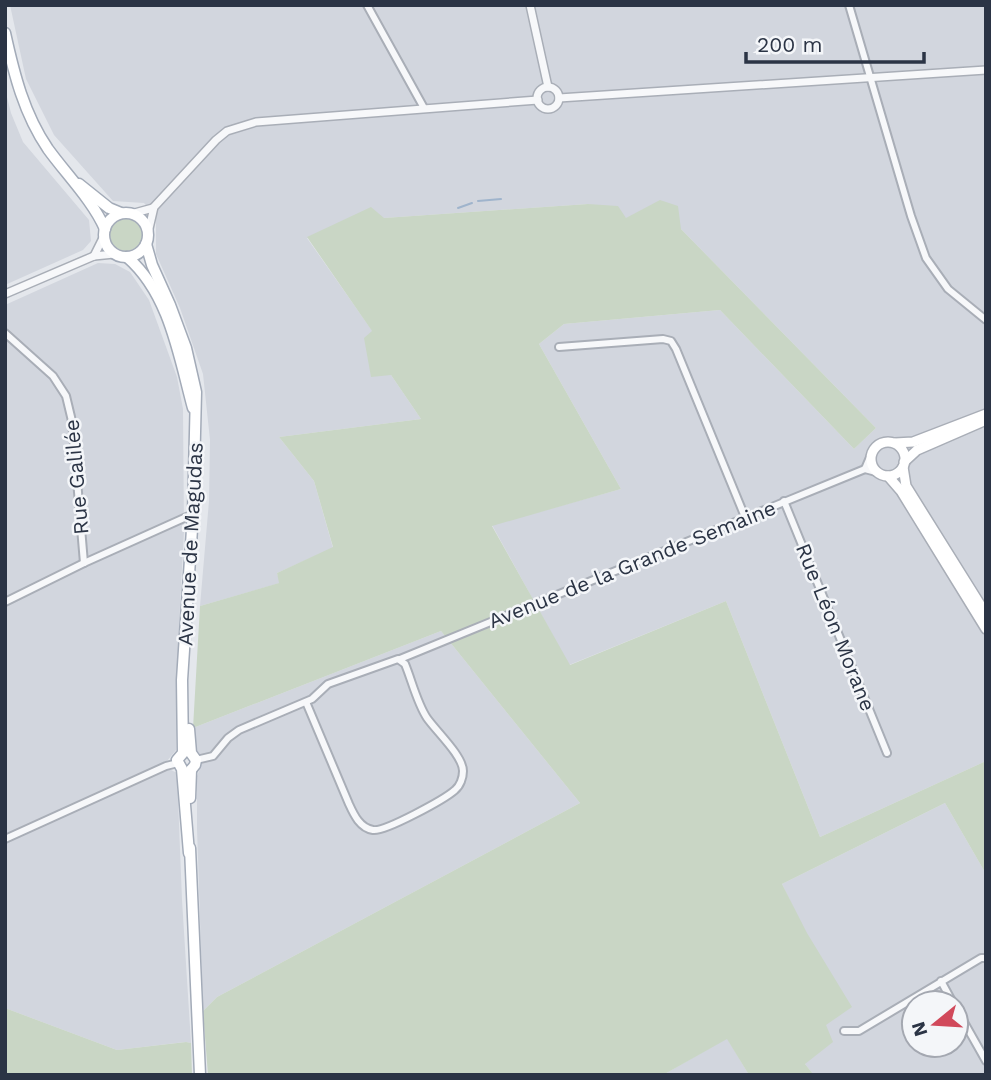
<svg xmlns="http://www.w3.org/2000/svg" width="991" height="1080" font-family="'Work Sans',sans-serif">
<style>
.built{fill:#d2d6de;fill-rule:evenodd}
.green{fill:#c9d6c5}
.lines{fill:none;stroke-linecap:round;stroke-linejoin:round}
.stream{stroke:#9fb4cc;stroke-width:2}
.minor-casing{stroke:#a9aeb7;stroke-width:10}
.tertiary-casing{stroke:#a9aeb7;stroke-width:10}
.secondary-casing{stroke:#a9aeb7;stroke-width:12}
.primary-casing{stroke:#a3abb8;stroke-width:13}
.minor{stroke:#f7f8fa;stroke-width:6}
.tertiary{stroke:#f7f8fa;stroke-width:7}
.secondary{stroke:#fff;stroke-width:9}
.primary{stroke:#fff;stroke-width:10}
.labels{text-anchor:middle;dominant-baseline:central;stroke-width:5;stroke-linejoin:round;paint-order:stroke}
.street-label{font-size:21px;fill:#2b3445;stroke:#f4f6f9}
</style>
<rect width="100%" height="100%" fill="#e4e7ec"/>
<g class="built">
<polygon points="10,5 986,5 986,761 820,837 726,601 569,665 492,525 621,489 539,344 564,324 720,310 854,449 876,428 681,229 626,218 588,204 384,218 307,238 373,332 391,375 421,419 279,437 314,481 333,548 277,573 280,583 200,606 209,501 210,440 203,374 180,308 156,254 156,217 144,203 113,201 54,135 26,79"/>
<polygon points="5,89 11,113 23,142 89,220 91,241 83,250 5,285"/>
<polygon points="98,263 115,264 130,272 149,300 177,377 183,409 184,531 180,604 176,750 167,761 169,769 177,773 182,900 191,1043 185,1042 117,1050 5,1008 5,305"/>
<polygon points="441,631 580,803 217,997 203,1011 197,828 197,776 201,766 201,756 195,748 193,728"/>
<path d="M945,803L986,874V1075H814L805,1064L826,1025L806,933L782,884ZM914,1003H956V1045H914Z"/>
<polygon points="727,1038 749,1075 663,1075"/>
</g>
<g class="green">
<polygon points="660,200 678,206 681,229 876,428 854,449 720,310 564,324 539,344 621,489 492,526 570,665 726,601 820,837 986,761 986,874 945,803 782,884 807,933 852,1007 826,1025 833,1042 805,1064 814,1075 749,1075 727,1039 663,1075 208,1075 203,1011 217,997 580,803 441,631 193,728 200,606 279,583 277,573 333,547 314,481 279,437 421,419 391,375 371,377 364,338 372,331 307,237 371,207 384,218 588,204 618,206 626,218"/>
<circle cx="126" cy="235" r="16"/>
<polygon points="5,1008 117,1050 186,1042 191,1043 192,1075 5,1075"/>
</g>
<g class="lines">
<g class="stream">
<polyline points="478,201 501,199"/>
<polyline points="458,208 472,203"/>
</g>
<defs>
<g id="minor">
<polyline points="367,5 424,108"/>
<polyline points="849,5 911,216 926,258 948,289 986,320"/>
<polyline points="5,333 53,376 66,396 72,421 84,563"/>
<polyline points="559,347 663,339 671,341 676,349 745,517"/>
<polyline points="865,469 871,455"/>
<polyline points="865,469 876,472"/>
<polyline points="784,501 887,753"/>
<polyline points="5,602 84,563 193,514"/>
<polyline points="400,659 865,469"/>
<path d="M196,760L213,756L228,738L239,730L312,699L328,684L398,659L405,664C412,681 417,703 427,718C436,731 463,756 463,771C463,778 460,786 455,790C445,799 385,832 373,830C360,828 354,815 349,804L306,702"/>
<polyline points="5,839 166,766 178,763"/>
<polyline points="941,981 953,1003"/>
<polyline points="956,1008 986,1061"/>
<polyline points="844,1031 859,1031 981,958 986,958"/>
</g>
<g id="tertiary">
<polyline points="530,5 548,87"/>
<circle cx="548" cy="98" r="11"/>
<polyline points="559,98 986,70"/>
<polyline points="131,214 153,208"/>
<polyline points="148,233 154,207 216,140 227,131 256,122 538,100"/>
<polyline points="94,256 104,236"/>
<polyline points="5,294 94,256 114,254"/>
</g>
<g id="secondary">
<circle cx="888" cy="459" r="17"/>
<polyline points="895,443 913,442 986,414"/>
<polyline points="904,462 917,450 986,420"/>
<polyline points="903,467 906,486 986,614"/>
<polyline points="888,476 901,491 986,629"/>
</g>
<g id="primary">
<path d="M5,33C14,74 24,114 48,149C66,174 93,201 105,229"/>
<polyline points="79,184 109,208 121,213"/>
<circle cx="126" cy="235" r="22"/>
<polyline points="146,244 152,265 170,305 186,348 196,392 193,514 182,680 183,753 177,760 182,769 189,853"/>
<path d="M127,257C170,294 179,357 193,408"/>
<polyline points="189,729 191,753 196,760 195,765 191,770"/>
<polyline points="190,798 191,770"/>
<polyline points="190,848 200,1075"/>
</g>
</defs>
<use href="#minor" class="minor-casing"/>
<use href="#tertiary" class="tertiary-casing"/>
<use href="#secondary" class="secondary-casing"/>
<use href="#primary" class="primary-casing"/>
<use href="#minor" class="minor"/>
<use href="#tertiary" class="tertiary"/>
<use href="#secondary" class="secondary"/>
<use href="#primary" class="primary"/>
</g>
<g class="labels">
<g class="street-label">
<text transform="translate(76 477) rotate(-95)">Rue Galilée</text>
<text transform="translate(190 544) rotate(-87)">Avenue de Magudas</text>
<text transform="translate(632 564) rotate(-22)">Avenue de la Grande Semaine</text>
<text transform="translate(836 627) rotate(68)">Rue Léon Morane</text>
</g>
</g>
<rect width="991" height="1080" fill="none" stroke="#2b3445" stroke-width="14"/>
<g transform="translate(935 1024) rotate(252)"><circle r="33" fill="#f4f6f9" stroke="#a4a8b1" stroke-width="2"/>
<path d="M0-5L12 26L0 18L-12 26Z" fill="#d1495b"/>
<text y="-10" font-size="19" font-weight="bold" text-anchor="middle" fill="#2b3445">N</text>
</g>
<path d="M746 52v10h178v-10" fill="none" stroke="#2b3445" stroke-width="3.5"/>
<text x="757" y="52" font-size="21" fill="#2b3445" stroke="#f4f6f9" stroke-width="5" paint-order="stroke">200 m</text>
</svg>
